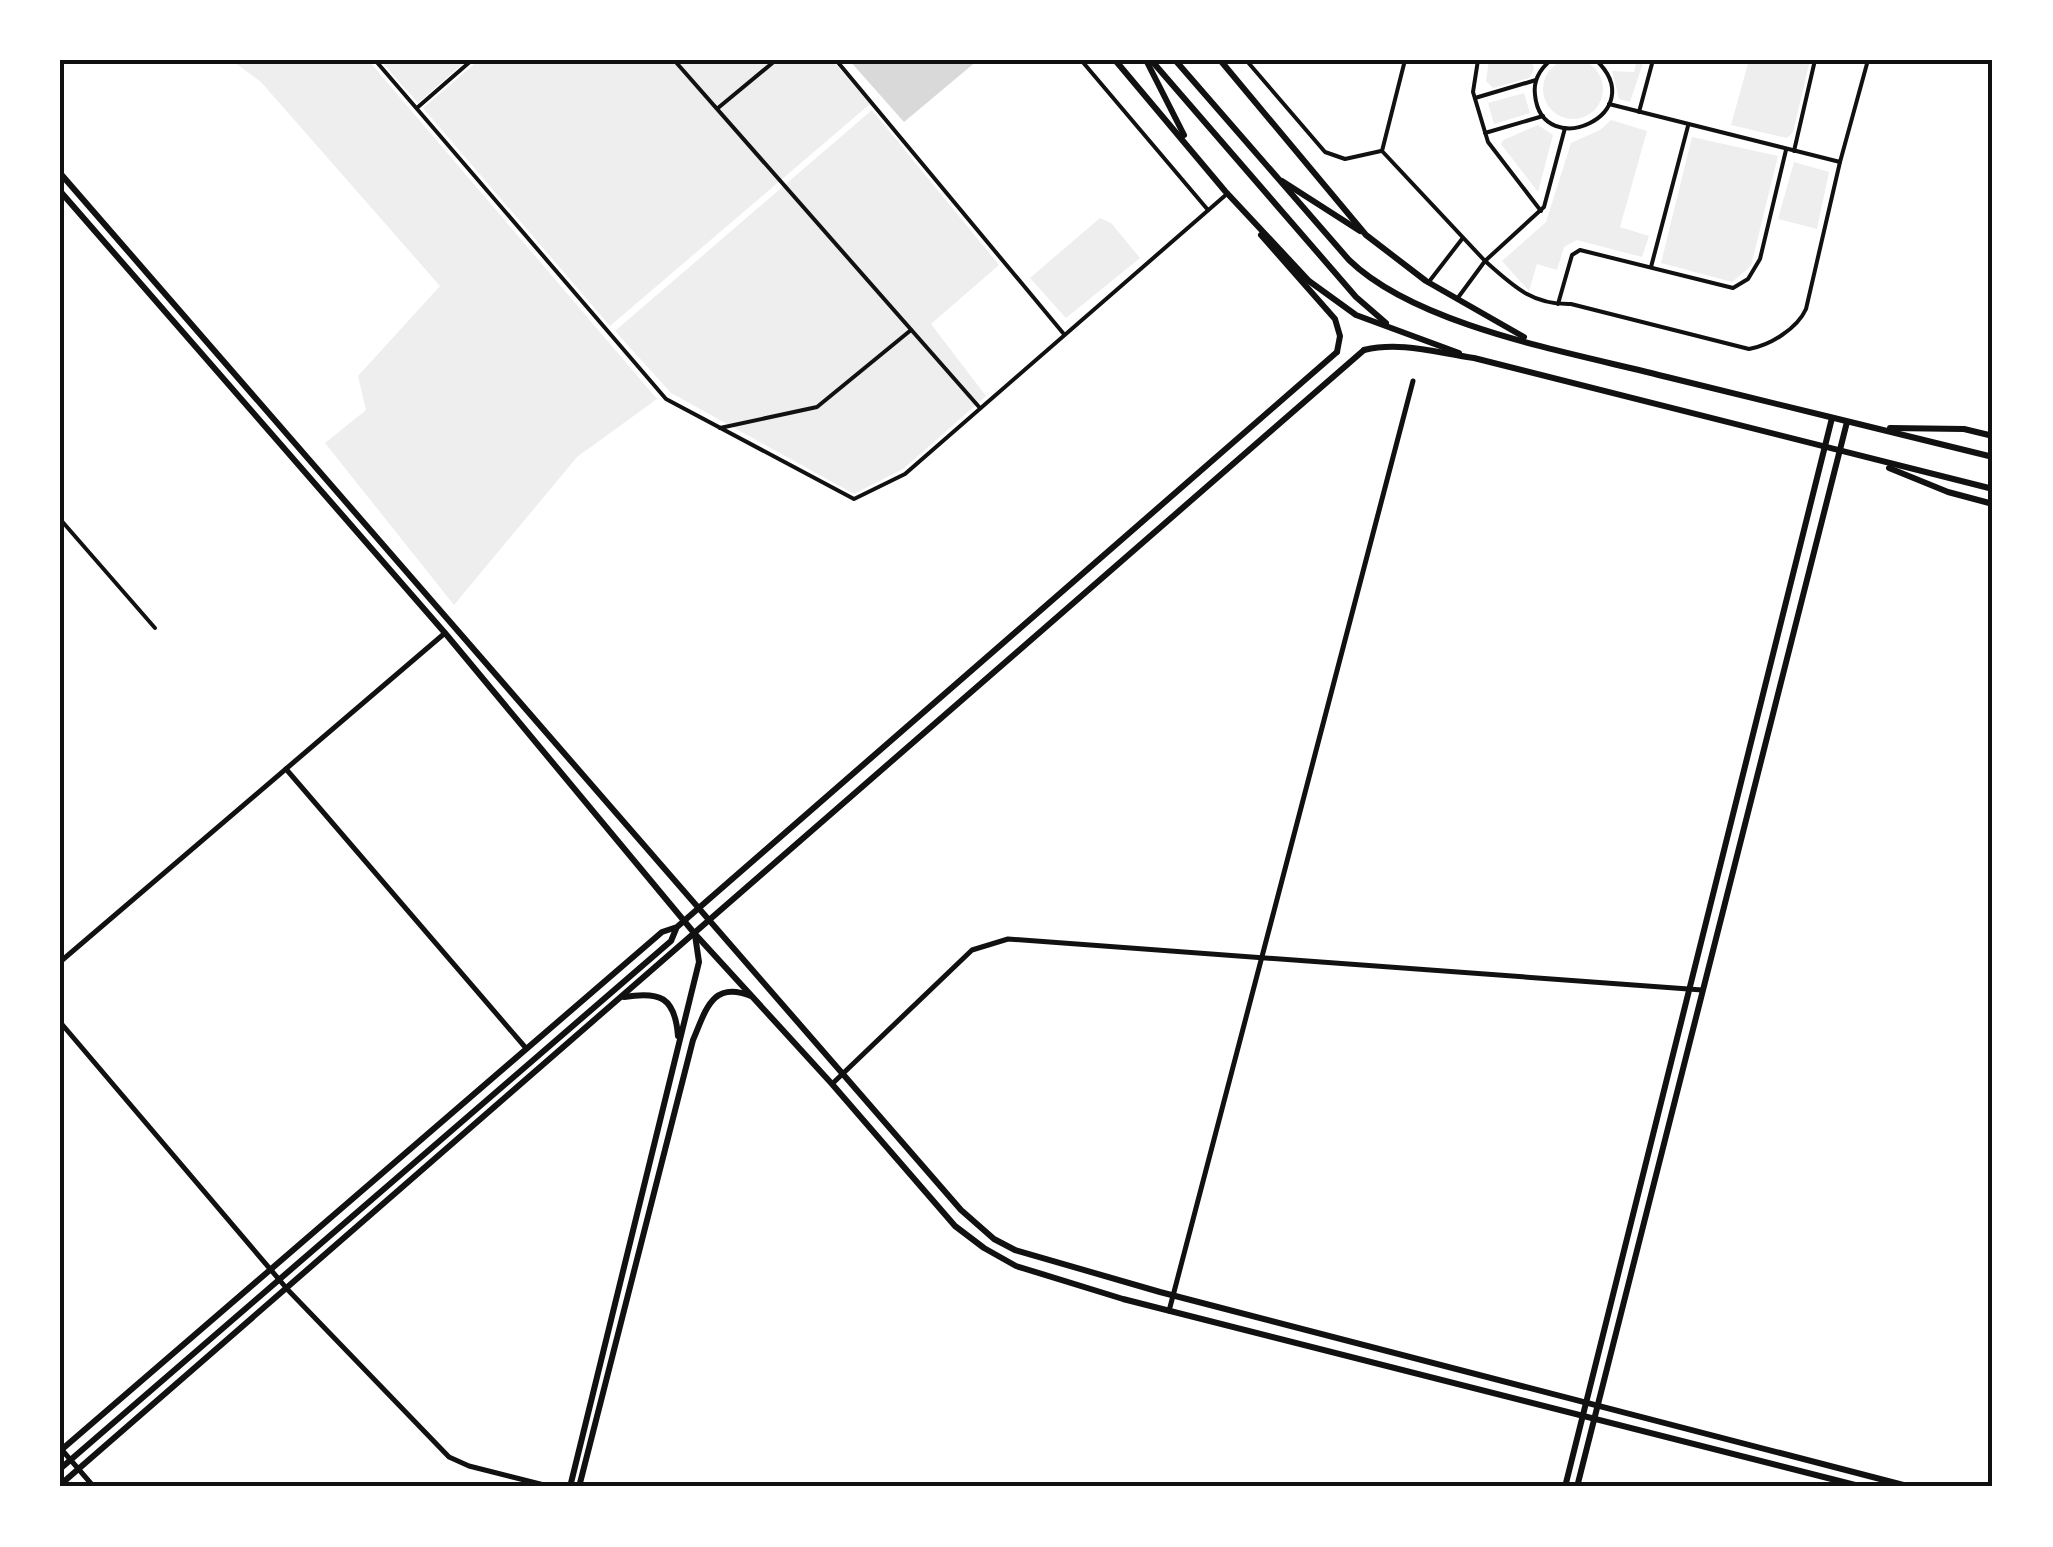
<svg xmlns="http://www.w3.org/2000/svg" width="2053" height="1547" font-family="'Titillium Web',sans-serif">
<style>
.green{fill:#eee}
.water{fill:#d9d9d9}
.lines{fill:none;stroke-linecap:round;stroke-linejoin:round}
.pedestrian{stroke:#111;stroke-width:4}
.minor{stroke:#111;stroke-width:4}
.tertiary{stroke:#111;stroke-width:5}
.secondary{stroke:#111;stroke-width:6}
.primary{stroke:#111;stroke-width:6}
.neatline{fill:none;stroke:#111;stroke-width:4}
</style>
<rect width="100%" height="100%" fill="#fff"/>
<g class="green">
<circle cx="1573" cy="89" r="30"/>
<polygon points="231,60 368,60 657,399 577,457 454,605 325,443 366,410 358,376 440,286 261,82"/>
<polygon points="380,60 467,60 418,103"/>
<polygon points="479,60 832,60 870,104 610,326 423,108"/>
<polygon points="1489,60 1532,60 1534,69 1529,78 1493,88 1486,81"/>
<polygon points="1637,60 1644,60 1630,102 1619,99 1612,71 1634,72"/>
<polygon points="1749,60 1810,60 1793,132 1787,138 1731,125"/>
<polygon points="1524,93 1530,113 1494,124 1488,103"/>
<polygon points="872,110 999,265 931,324 986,396 903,469 854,494 671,393 615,331"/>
<polygon points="1611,120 1647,131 1620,227 1649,236 1642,257 1577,240 1564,247 1557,270 1537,264 1529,291 1502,261 1546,222 1571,143 1600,130"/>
<polygon points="1538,125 1553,135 1538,192 1501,144 1503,140"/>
<polygon points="1692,137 1778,156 1751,266 1732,282 1661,263"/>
<polygon points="1794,162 1829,172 1817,229 1778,219"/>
<polygon points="1100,218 1111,223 1140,258 1066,318 1030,278"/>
</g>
<polygon class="water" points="849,60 978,60 904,122"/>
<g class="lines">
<g class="pedestrian">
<polyline points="674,60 980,408"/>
<polyline points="718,108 776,60"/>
<polyline points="720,428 817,407 911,330"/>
</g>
<g class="minor">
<polyline points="375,60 666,399 854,499 905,474 1228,193"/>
<polyline points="836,60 1063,333"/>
<polyline points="1081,60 1208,210"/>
<polyline points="1246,60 1325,152 1345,159 1381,151"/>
<polyline points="1405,60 1382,151 1485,261 1544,207 1565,128"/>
<polyline points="1478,60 1473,92 1488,142 1541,211"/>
<path d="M1551,60C1540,69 1533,80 1535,95C1542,163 1653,114 1596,60"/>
<polyline points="1475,98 1536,80"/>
<polyline points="1609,104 1840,162 1868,60"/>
<polyline points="418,107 472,60"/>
<polyline points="1639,112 1653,60"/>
<polyline points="1485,133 1543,116"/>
<polyline points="1794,151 1815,60"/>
<polyline points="1651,267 1688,126"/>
<polyline points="1428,283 1462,239"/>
<path d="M1457,299L1485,261C1513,286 1532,305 1571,304L1749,349C1770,345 1797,329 1806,309L1840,162"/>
<polyline points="1558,304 1572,255 1580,250 1733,288 1748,279 1760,259 1786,150"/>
<polyline points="60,519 155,628"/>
</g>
<g class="tertiary">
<polyline points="286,769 525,1047"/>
<polyline points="60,962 445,633"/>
<polyline points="60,1022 288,1290 449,1457 469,1466 552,1487"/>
<polyline points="832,1084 972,950 1008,939 1702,990"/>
<polyline points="1169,1311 1413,381"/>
<polyline points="62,1450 94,1487"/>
</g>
<g class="secondary">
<polyline points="60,173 961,1210 994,1239 1015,1250 1160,1292 1911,1487"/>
<polyline points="60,191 445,633 695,934 832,1084 955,1226 984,1248 1016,1266 1123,1299 1863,1487"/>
<path d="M624,997C660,991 675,997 678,1036"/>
<polyline points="60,1451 662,932 677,927 1337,352"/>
<polyline points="60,1469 671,941 676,929"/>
<polyline points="60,1485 1364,350"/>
<polyline points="570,1487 699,962 695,935"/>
<path d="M579,1487L693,1040C706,1010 712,980 751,996"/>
<polyline points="1565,1487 1832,418"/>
<polyline points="1577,1487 1847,422"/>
</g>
<g class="primary">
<polyline points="1115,60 1225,191 1309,281 1356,315 1459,353"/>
<polyline points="1146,60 1184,135"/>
<polyline points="1151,60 1356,297 1386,323"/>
<path d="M1175,60L1349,260C1418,327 1574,353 1667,377C1776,404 1884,430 1993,457"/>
<polyline points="1220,60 1366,235 1426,281 1524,337"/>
<polyline points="1282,181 1360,231"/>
<polyline points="1261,235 1335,319 1340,336 1337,352"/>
<path d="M1364,350C1401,341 1437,353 1474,358L1993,489"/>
<polyline points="1890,428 1964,429 1993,436"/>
<polyline points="1889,468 1948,492 1993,504"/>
</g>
</g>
<rect width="2053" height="1547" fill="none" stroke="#ffffff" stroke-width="125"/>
<rect x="62" y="62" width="1928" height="1422" class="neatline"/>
</svg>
